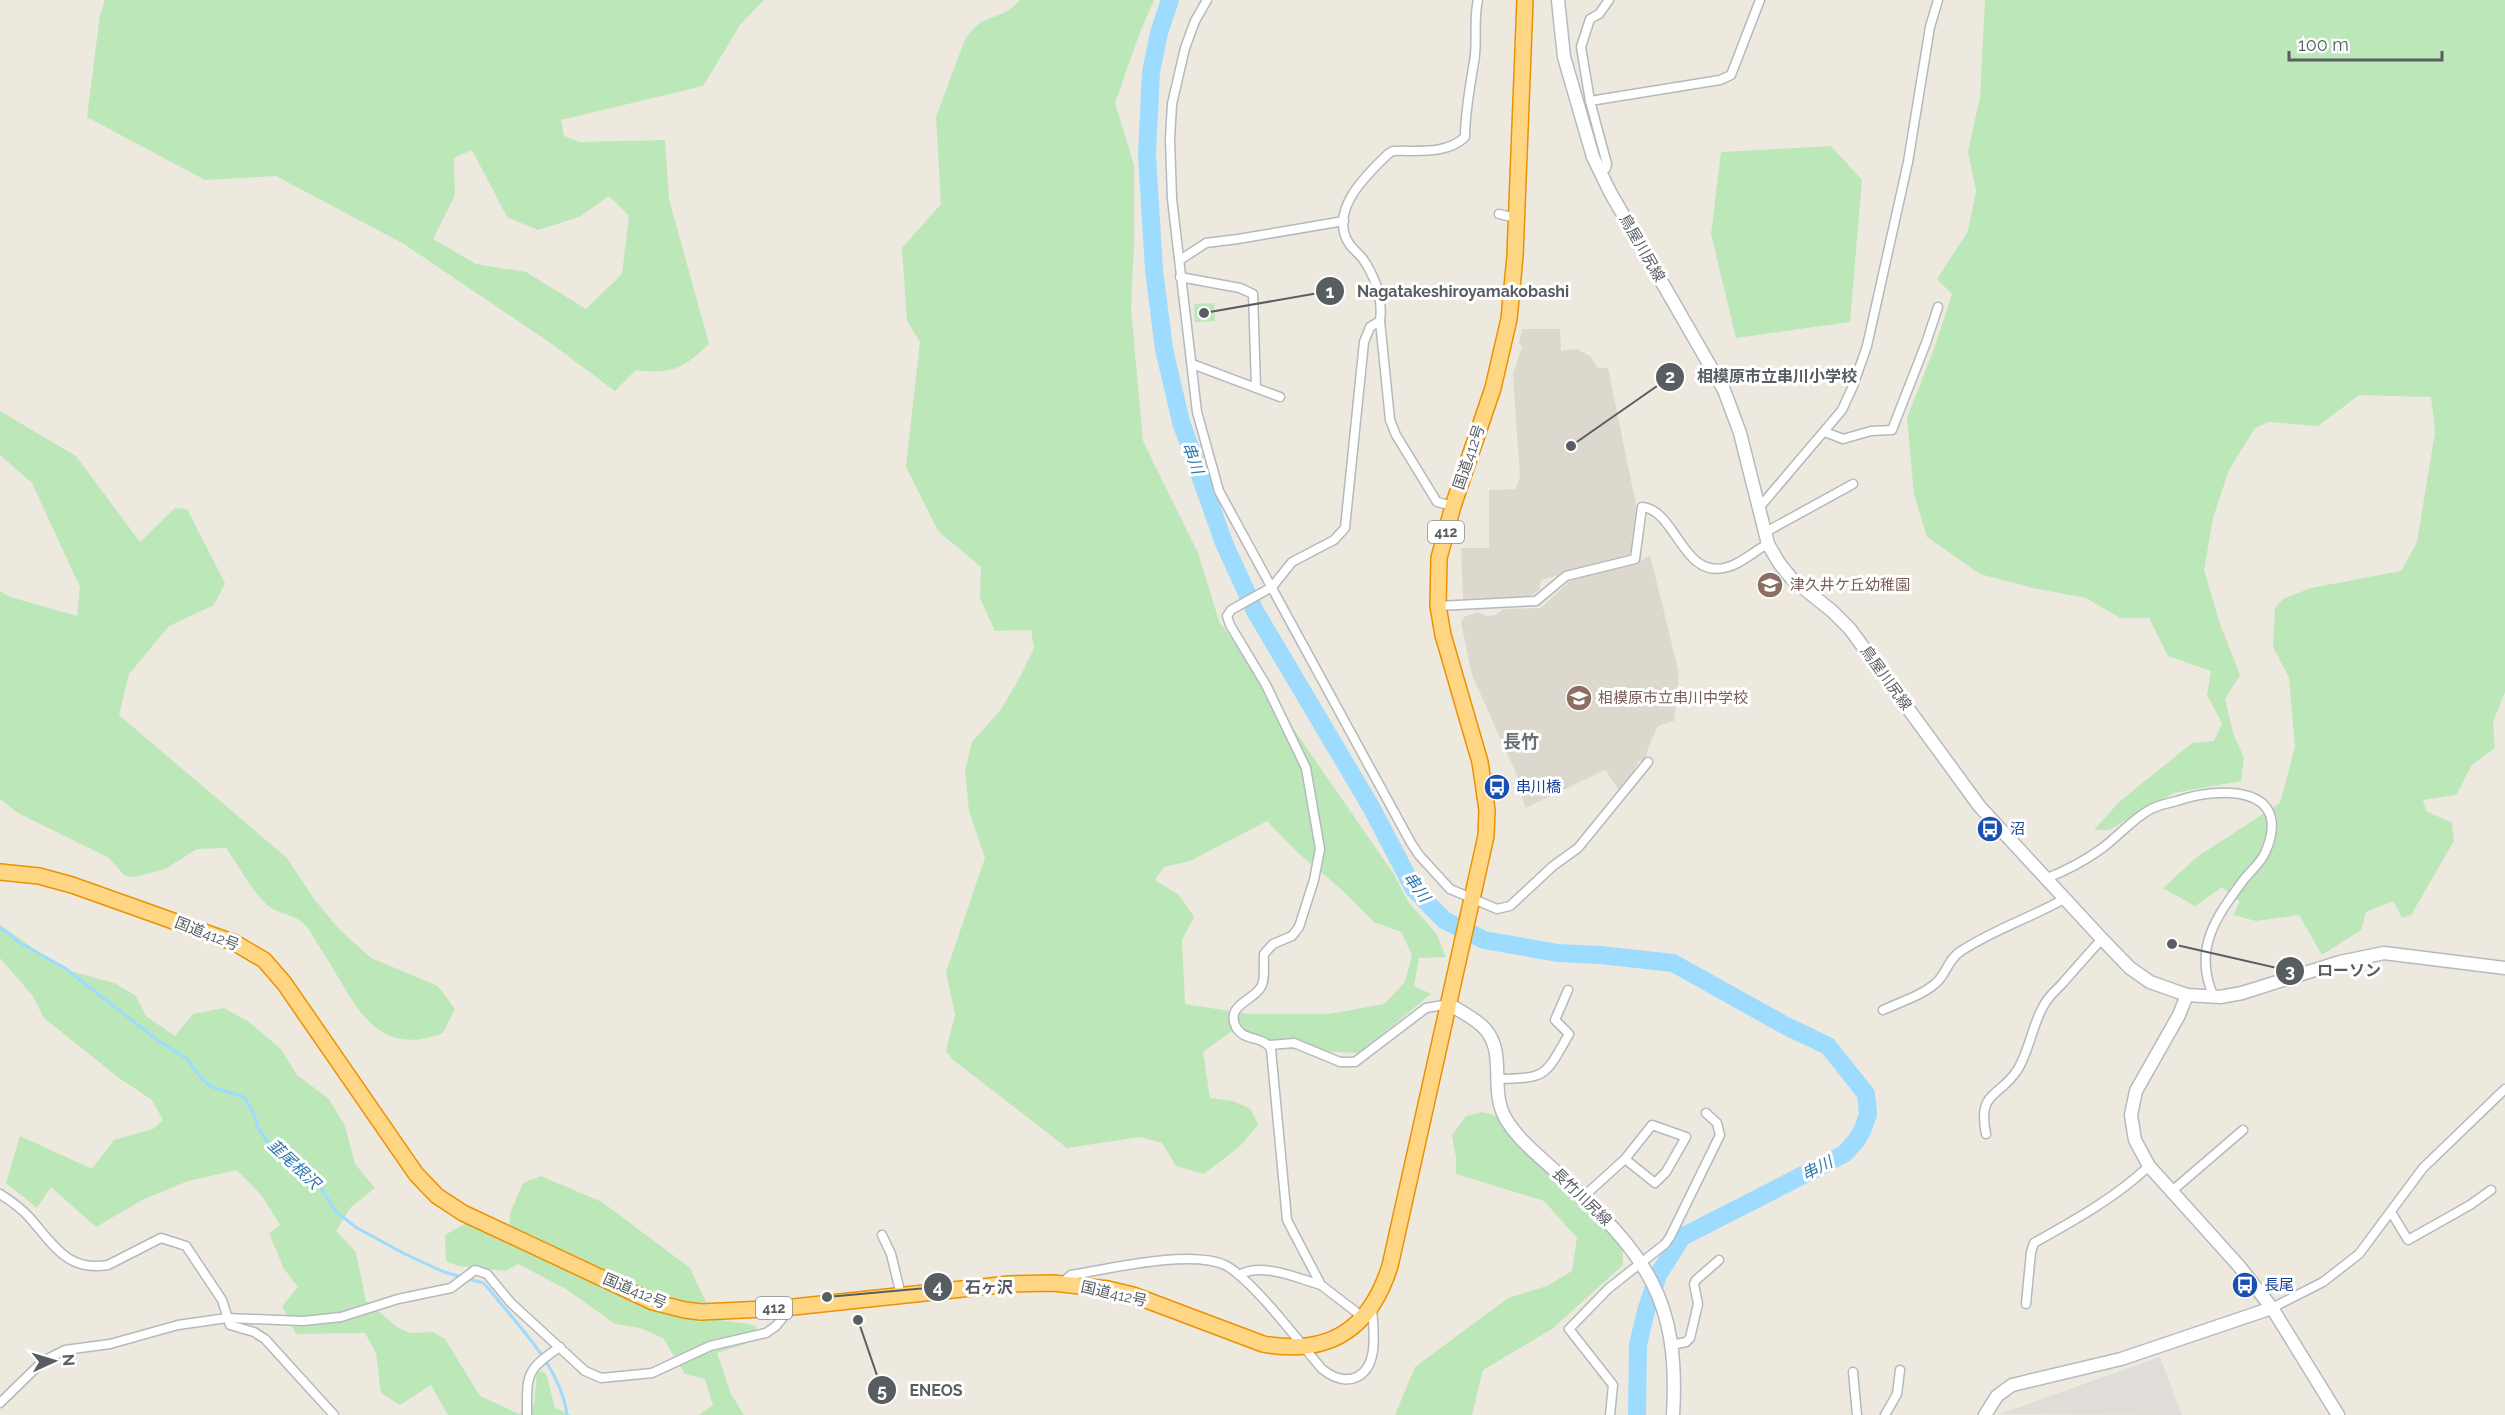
<svg xmlns="http://www.w3.org/2000/svg" width="2505" height="1415" font-family="Raleway,'Noto Sans JP',sans-serif">
<style>
.industrial{fill:#e0dcd7}
.education{fill:#dcd8ce}
.green{fill:#bce7b9;fill-rule:evenodd}
.lines{fill:none;stroke-linecap:round;stroke-linejoin:round}
.stream{stroke:#9ddbff;stroke-width:3}
.river{stroke:#9ddbff;stroke-width:18}
.street-casing{stroke:#b5b9be;stroke-width:11}
.secondary-casing{stroke:#b5bac0;stroke-width:15}
.highway-casing{stroke:#ec9100;stroke-width:18}
.street{stroke:#fff;stroke-width:8}
.secondary{stroke:#fff;stroke-width:12}
.highway{stroke:#ffd784;stroke-width:15}
.labels{text-anchor:middle;dominant-baseline:central;stroke-width:6;stroke-linejoin:round;paint-order:stroke}
.shield{fill:#fff;stroke:#8a8e91;stroke-width:1.5}
.shield-label{font-size:14px;font-weight:bold;fill:#585d62}
.street-label{font-size:15px;fill:#585d62;stroke:#fff}
.education-label{font-size:15px;fill:#785e54;stroke:#fff;text-anchor:start}
.transit-label{font-size:15px;fill:#164399;stroke:#fff;text-anchor:start}
.water-label{font-size:16px;font-style:italic;fill:#3178af;stroke:#fff}
.quarter-label{font-size:18px;font-weight:bold;fill:#696f74;stroke:#fff}
.leader{fill:none;stroke:#585d62;stroke-width:2}
.callout-dot{fill:#585d62;stroke:#fff;stroke-width:2}
.mark-label{font-size:18px;text-anchor:middle;font-weight:bold;fill:#fff}
.callout-label{font-size:16px;text-anchor:middle;font-weight:bold;fill:#585d62;stroke:#fff;stroke-width:6;stroke-linejoin:round;paint-order:stroke}
</style>
<rect width="100%" height="100%" fill="#ede9df"/>
<polygon class="industrial" points="2160,1357 2182,1415 2000,1414"/>
<g class="education">
<polygon points="1522,329 1560,329 1561,351 1577,349 1590,356 1598,368 1608,368 1636,505 1634,555 1541,580 1539,590 1528,597 1463,599 1461,548 1489,548 1489,490 1515,489 1520,478 1513,375 1522,347 1519,343"/>
<polygon points="1650,555 1679,673 1674,721 1658,726 1648,748 1645,761 1639,761 1628,781 1619,790 1605,770 1525,808 1516,773 1472,675 1461,623 1464,617 1478,612 1485,616 1496,615 1503,609 1541,608 1572,579 1638,563"/>
</g>
<g class="green">
<path d="M105,0H764L740,25L703,86L561,120L564,136L580,142L665,140L669,199L709,344C683,368 673,375 636,370L615,391L549,342L404,244L276,176L205,180L87,117L100,15ZM472,150L507,217L538,230L579,217L609,196L629,216L622,274L586,309L526,272L476,264L433,239L455,195L454,158Z"/>
<path d="M1020,0H1154L1139,35L1115,103L1134,165V247L1131,308L1143,441L1198,553L1219,621L1393,873L1409,903L1436,933L1446,957L1419,958L1414,986L1431,994L1359,1053L1285,1049L1266,1038L1231,1032L1203,1052L1210,1098L1233,1101L1251,1109L1258,1125L1240,1146L1204,1174L1176,1166L1162,1143L1140,1137L1067,1148L952,1059L946,1051L955,1015L946,972L985,858L969,811L965,771L972,742L1000,711L1021,675L1034,648L1031,630L995,631L980,598L981,567L938,531L906,467L920,342L907,321L902,248L941,204L936,117L964,42C980,11 1001,23 1020,0ZM1267,821L1298,853L1341,889L1374,922L1401,932L1412,955L1405,982L1384,1004L1329,1014H1249L1185,1004L1182,940L1194,917L1179,895L1155,880L1164,867L1190,861Z"/>
<polygon points="1985,0 2505,0 2505,692 2493,722 2495,748 2472,765 2456,795 2423,800 2426,811 2452,823 2454,841 2411,915 2402,918 2393,901 2366,912 2361,930 2322,955 2299,915 2256,921 2233,915 2240,902 2222,887 2195,906 2163,888 2197,857 2280,803 2295,747 2289,678 2273,647 2275,608 2283,599 2311,588 2401,571 2417,542 2435,432 2431,397 2359,395 2318,426 2269,422 2255,428 2229,470 2213,518 2204,570 2220,624 2240,675 2225,699 2233,733 2244,758 2241,781 2174,793 2109,830 2094,830 2119,802 2192,743 2214,741 2222,723 2207,695 2211,671 2168,656 2149,618 2120,618 2086,598 2033,588 1980,574 1927,537 1914,494 1907,418 1935,346 1952,294 1937,279 1968,231 1976,191 1968,152 1980,97"/>
<polygon points="1831,146 1862,180 1850,322 1736,338 1711,234 1721,152"/>
<polygon points="1214,303 1215,321 1195,322 1194,304"/>
<path d="M0,411L76,456L140,542L175,508L187,509L225,583L214,605L169,626L129,674L119,715L287,858L314,899L340,930L371,958L438,986L455,1009L443,1033C368,1062 352,992 318,945C314,938 309,927 302,922C292,914 275,913 266,904C250,888 239,866 226,848L197,849L165,869L135,877L125,876L109,858L18,813L0,799V591L10,597L77,616L80,587L32,483L0,455Z"/>
<polygon points="0,925 63,969 114,983 135,995 146,1016 175,1036 193,1014 224,1008 249,1022 281,1049 297,1075 329,1099 345,1126 355,1164 375,1188 350,1208 336,1231 356,1252 366,1301 397,1327 410,1333 433,1332 445,1339 480,1396 519,1414 534,1405 537,1371 546,1373 555,1408 571,1415 448,1415 431,1385 400,1405 381,1393 376,1353 365,1333 296,1334 282,1306 298,1287 284,1269 269,1233 280,1225 262,1196 237,1170 188,1181 144,1199 96,1227 51,1187 37,1208 6,1183 20,1136 92,1169 114,1140 153,1129 163,1120 152,1100 119,1078 44,1018 32,995 0,958"/>
<polygon points="1483,1112 1503,1118 1622,1243 1623,1265 1552,1329 1483,1370 1472,1415 1395,1415 1415,1367 1508,1298 1547,1286 1572,1271 1577,1238 1544,1201 1456,1174 1456,1157 1452,1135 1466,1116"/>
<polygon points="541,1176 602,1202 690,1268 714,1319 755,1325 761,1339 717,1353 731,1394 744,1415 699,1415 713,1405 705,1379 685,1374 663,1338 640,1328 615,1324 566,1289 518,1264 506,1271 458,1266 446,1261 445,1235 468,1222 509,1245 510,1213 523,1183"/>
</g>
<g class="lines">
<path class="stream" d="M0,927L20,943L65,968L157,1040L187,1059L201,1078L212,1087L244,1097L254,1114L259,1130L276,1153L321,1188L336,1212L357,1228L405,1254L444,1272L483,1283L489,1289C518,1326 561,1367 567,1415"/>
<polyline class="river" points="1170,0 1159,33 1151,72 1147,155 1154,270 1164,349 1181,422 1224,543 1255,611 1371,807 1414,889 1444,920 1484,940 1558,953 1600,955 1673,963 1786,1026 1828,1046 1866,1094 1868,1114 1863,1129 1856,1141 1844,1154 1682,1237 1658,1275 1646,1311 1638,1345 1637,1415"/>
<defs>
<g id="street">
<polyline points="1207,0 1195,21 1185,48 1172,104 1170,139 1172,199 1197,412 1219,491 1411,843 1419,855 1450,889 1497,909 1510,906 1553,866 1578,848 1648,762"/>
<polyline points="1590,101 1581,47 1590,19 1599,14 1609,0"/>
<polyline points="1600,173 1606,168 1607,164 1590,101 1720,80 1731,75 1760,0"/>
<polyline points="1499,214 1516,218"/>
<polyline points="1180,260 1206,243 1238,239 1344,221"/>
<polyline points="1180,277 1240,288 1253,294 1256,387"/>
<path d="M1380,321C1383,299 1375,277 1363,259C1359,254 1354,250 1350,245C1327,212 1366,175 1388,154L1393,151C1417,150 1446,155 1465,137C1465,112 1470,87 1474,62C1478,41 1473,20 1478,0"/>
<polyline points="1192,364 1280,397"/>
<polyline points="1825,432 1843,439 1871,431 1892,430 1926,343 1938,307"/>
<polyline points="1758,509 1842,410 1853,386 1867,346 1908,162 1930,27 1938,0"/>
<polyline points="1764,533 1853,484"/>
<path d="M1438,606L1536,601L1566,576L1635,559L1642,507C1677,510 1682,581 1728,567C1742,563 1754,551 1768,544"/>
<path d="M2045,879C2065,871 2083,862 2101,849C2118,837 2132,819 2151,809C2159,805 2168,803 2177,801C2219,786 2295,785 2265,853C2261,862 2252,870 2245,878C2216,917 2192,949 2214,997"/>
<path d="M1883,1010C1900,1002 1921,996 1936,983C1947,973 1948,959 1961,951C1993,930 2030,918 2064,899"/>
<polyline points="1269,1045 1294,1043 1340,1062 1355,1062 1426,1008 1449,1004"/>
<path d="M1496,1079C1547,1078 1544,1078 1569,1034L1555,1020L1568,990"/>
<path d="M1986,1134C1977,1090 2000,1098 2018,1069C2030,1049 2032,1025 2044,1005C2048,997 2056,990 2062,984C2075,969 2088,954 2102,939"/>
<polyline points="2172,1191 2243,1130"/>
<path d="M0,1194C11,1201 21,1208 29,1217C53,1244 67,1272 108,1265L161,1238L186,1246L222,1300L230,1325L254,1332L265,1339L334,1415"/>
<polyline points="1583,1197 1625,1159 1652,1125 1686,1137 1666,1172 1655,1183 1625,1159"/>
<polyline points="2391,1212 2408,1240 2470,1205 2491,1190"/>
<polyline points="882,1235 891,1254 901,1295"/>
<path d="M1239,1275C1263,1262 1296,1278 1321,1285"/>
<path d="M1060,1284L1071,1275C1109,1269 1191,1249 1225,1265C1252,1279 1300,1343 1322,1369C1332,1377 1344,1383 1357,1377C1380,1365 1373,1329 1372,1307"/>
<path d="M2026,1304L2031,1252L2034,1243C2075,1220 2115,1198 2149,1166"/>
<polyline points="2272,1308 2323,1282 2359,1254 2423,1168 2505,1089"/>
<path d="M1364,1318L1321,1285L1287,1220L1271,1049C1263,1035 1244,1042 1236,1027C1225,1005 1253,1001 1261,987C1266,979 1263,963 1264,954L1273,944L1292,936L1299,927L1314,880L1320,849L1306,768L1266,685L1230,625L1227,616L1231,610L1272,587L1292,562L1334,540L1345,528L1364,342L1370,327L1380,321L1390,420L1396,435L1437,502L1453,506"/>
<polyline points="1672,1345 1686,1342 1690,1338 1698,1304 1694,1284 1696,1280 1719,1260"/>
<polyline points="1853,1372 1857,1415"/>
<polyline points="0,1403 43,1361 65,1350 110,1344 178,1325 227,1318 303,1321 341,1317 398,1299 451,1288 475,1270 487,1274 511,1303 585,1371 601,1378 652,1373 710,1346 766,1333 776,1326 784,1316 784,1308"/>
<path d="M527,1415C527,1375 525,1370 560,1347"/>
<polyline points="1610,1415 1613,1385 1569,1329 1609,1288 1665,1244 1670,1237 1720,1135 1717,1123 1706,1113"/>
<polyline points="1885,1415 1897,1394 1900,1370"/>
</g>
<g id="secondary">
<polyline points="1558,0 1564,57 1593,157 1610,192 1724,390 1740,433 1768,544 1779,563 1792,579 1832,611 1850,629 1980,807 2102,939 2130,968 2150,982 2187,995 2220,997 2242,993 2340,962 2384,953 2505,968"/>
<polyline points="2187,995 2179,1015 2136,1091 2131,1115 2135,1140 2149,1166 2239,1266 2272,1308 2338,1415"/>
<path d="M1449,1004C1461,1012 1477,1019 1486,1030C1507,1056 1488,1091 1507,1121C1521,1143 1545,1161 1564,1179C1646,1256 1680,1298 1673,1415"/>
<polyline points="1985,1415 1997,1396 2012,1385 2121,1359 2272,1308"/>
</g>
<path id="highway" d="M0,872L39,876L72,885L235,943L264,960L284,983L416,1174L437,1196L463,1213L653,1302L685,1310L701,1312L784,1308L1009,1284L1053,1283L1108,1289L1133,1295L1263,1344C1330,1356 1370,1329 1390,1266L1486,836L1487,810L1480,762L1443,635L1438,606L1439,558L1453,506L1493,388L1509,319L1515,256L1525,0"/>
</defs>
<use href="#street" class="street-casing"/>
<use href="#secondary" class="secondary-casing"/>
<use href="#highway" class="highway-casing"/>
<use href="#street" class="street"/>
<use href="#secondary" class="secondary"/>
<use href="#highway" class="highway"/>
</g>
<defs>
<symbol id="school-disc" viewBox="-11 -11 22 22"><circle r="9.5" fill="#8d6e63" stroke="#fff"/><path d="M0-5L7-2L0 1L-7-2ZM-4 1L0 2.5L4 1V4Q0 6-4 4Z" fill="#fff"/></symbol>
<symbol id="bus-disc" viewBox="-11 -11 22 22"><circle r="9.5" fill="#1a4fb4" stroke="#fff"/><path d="M-5-6H5V4H4V6H2V4H-2V6H-4V4H-5ZM-3.5-4V0h7V-4ZM-3.5 1.2v1.5H-2V1.2ZM2 1.2v1.5H3.5V1.2Z" fill="#fff"/></symbol>
</defs>
<g fill-rule="evenodd">
<use href="#school-disc" x="1755" y="570" width="30" height="30"/>
<use href="#school-disc" x="1564" y="683" width="30" height="30"/>
<use href="#bus-disc" x="1482" y="772" width="30" height="30"/>
<use href="#bus-disc" x="1975" y="814" width="30" height="30"/>
<use href="#bus-disc" x="2230" y="1270" width="30" height="30"/>
</g>
<g class="labels">
<g class="shield">
<rect x="1428" y="521" width="36" height="22" rx="4.5"/>
<rect x="756" y="1297" width="36" height="22" rx="4.5"/>
</g>
<g class="shield-label">
<text x="1446" y="532">412</text>
<text x="774" y="1308">412</text>
</g>
<g class="street-label">
<text transform="translate(1642 248) rotate(60)">鳥屋川尻線</text>
<text transform="translate(1469 457) rotate(-71)">国道412号</text>
<text transform="translate(1886 678) rotate(54)">鳥屋川尻線</text>
<text transform="translate(207 934) rotate(21)">国道412号</text>
<text transform="translate(1582 1197) rotate(44)">長竹川尻線</text>
<text transform="translate(635 1291) rotate(23)">国道412号</text>
<text transform="translate(1114 1294) rotate(13)">国道412号</text>
</g>
<g class="education-label">
<text x="1790" y="585">津久井ケ丘幼稚園</text>
<text x="1598" y="698">相模原市立串川中学校</text>
</g>
<g class="transit-label">
<text x="1516" y="787">串川橋</text>
<text x="2010" y="829">沼</text>
<text x="2264" y="1285">長尾</text>
</g>
<g class="water-label">
<text transform="translate(1193 458) rotate(70)">串川</text>
<text transform="translate(1417 887) rotate(54)">串川</text>
<text transform="translate(294 1164) rotate(43)">韮尾根沢</text>
<text transform="translate(1817 1168) rotate(-27)">串川</text>
</g>
<g class="quarter-label">
<text x="1521" y="741">長竹</text>
</g>
</g>
<path class="leader" d="M1204 313L1330 291M1571 446L1670 377M2172 944L2290 971M827 1297L938 1287M858 1320L882 1390"/>
<g class="callout-dot">
<circle cx="1204" cy="313" r="6"/>
<circle cx="1571" cy="446" r="6"/>
<circle cx="2172" cy="944" r="6"/>
<circle cx="827" cy="1297" r="6"/>
<circle cx="858" cy="1320" r="6"/>
<circle cx="1330" cy="291" r="15"/>
<circle cx="1670" cy="377" r="15"/>
<circle cx="2290" cy="971" r="15"/>
<circle cx="938" cy="1287" r="15"/>
<circle cx="882" cy="1390" r="15"/>
</g>
<g class="mark-label">
<text x="1330" y="298">1</text>
<text x="1670" y="383">2</text>
<text x="2290" y="977">3</text>
<text x="938" y="1293">4</text>
<text x="882" y="1397">5</text>
</g>
<g class="callout-label">
<text x="1463" y="297">Nagatakeshiroyamakobashi</text>
<text x="1777" y="382">相模原市立串川小学校</text>
<text x="2349" y="976">ローソン</text>
<text x="989" y="1293">石ヶ沢</text>
<text x="936" y="1396">ENEOS</text>
</g>
<g transform="translate(54 1361) rotate(86)" stroke="#ffffff" stroke-width="4.5" paint-order="stroke">
<path d="M0-4.5L10 22L0 15L-10 22Z" fill="#585d62"/>
<text y="-9" font-size="16" font-weight="bold" text-anchor="middle" fill="#585d62">N</text>
</g>
<path d="M2289 51v9h153v-9" fill="none" stroke="#585d62" stroke-width="3"/>
<text x="2298" y="51" font-size="18" fill="#585d62" stroke="#ffffff" stroke-width="4.5" paint-order="stroke">100 m</text>
</svg>
